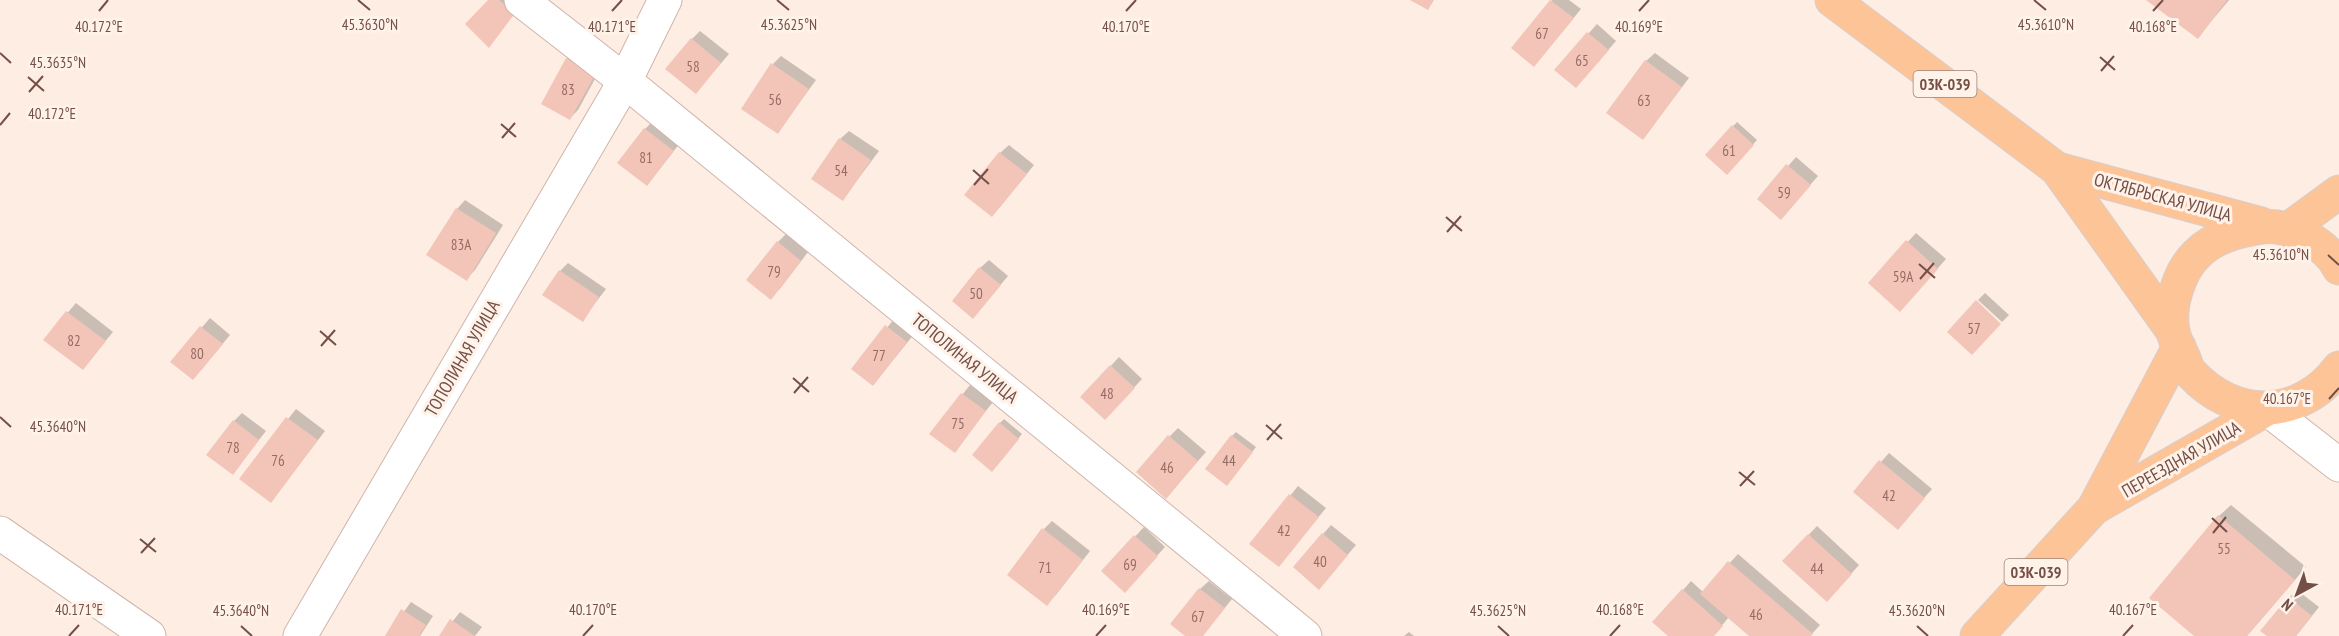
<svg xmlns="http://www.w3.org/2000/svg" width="2339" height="636" font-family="'PT Sans Narrow',sans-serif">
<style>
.shadow{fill:#0003}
.building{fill:#f3c5b9}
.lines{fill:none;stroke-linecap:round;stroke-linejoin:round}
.minor-casing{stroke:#d0b5ab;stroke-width:35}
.major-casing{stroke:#d8cecc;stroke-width:35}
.minor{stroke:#fff;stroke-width:33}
.major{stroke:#fdc498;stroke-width:33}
.ticks{fill:none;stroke:#744f48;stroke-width:2}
.labels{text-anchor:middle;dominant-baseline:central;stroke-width:6;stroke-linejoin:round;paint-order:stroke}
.number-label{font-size:15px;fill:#946c64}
.shield{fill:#fff2e8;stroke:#9e8078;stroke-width:1.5}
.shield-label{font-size:16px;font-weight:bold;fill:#744f48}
.street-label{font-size:18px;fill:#744f48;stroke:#fff2e8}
.ticks-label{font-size:15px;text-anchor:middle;fill:#744f48;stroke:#fff2e8;stroke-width:6;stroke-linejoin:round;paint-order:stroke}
</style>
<rect width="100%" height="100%" fill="#fdede2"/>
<g class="shadow">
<polygon points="490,0 518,0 522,4 489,46"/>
<polygon points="1552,0 1569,0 1581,9 1542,56 1513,48"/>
<polygon points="2148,0 2229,0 2198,37"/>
<polygon points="1597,24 1616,41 1584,78 1556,70"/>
<polygon points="700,31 729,54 696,92 692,39"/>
<polygon points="576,51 602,66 578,110 570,118 567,59"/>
<polygon points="1655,53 1689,78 1643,138 1646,61"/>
<polygon points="781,56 816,80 778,132 773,64"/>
<polygon points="653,121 681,142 647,184 645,129"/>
<polygon points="1737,122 1757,140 1727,173 1707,155"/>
<polygon points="849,131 879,151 843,199 840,139"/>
<polygon points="1009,145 1034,165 1000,207 1000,153"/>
<polygon points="1796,157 1818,176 1789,209 1759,199"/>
<polygon points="465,200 503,225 475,270 466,279 457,209"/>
<polygon points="1916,233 1946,259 1908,302 1870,283"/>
<polygon points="786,234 808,252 779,290 778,242"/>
<polygon points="989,260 1008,276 973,317 980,268"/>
<polygon points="568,263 606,289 582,320 560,271"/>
<polygon points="1985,293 2009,315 2002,322 1978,300"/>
<polygon points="76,303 113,332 83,368 45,339"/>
<polygon points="210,318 230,335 201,370 172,362"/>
<polygon points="895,318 915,333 881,375 853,369"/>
<polygon points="1119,357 1142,379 1113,410 1082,397"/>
<polygon points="970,385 993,402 954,451 931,434"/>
<polygon points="296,409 325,431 271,501 241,479"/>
<polygon points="242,413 266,431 233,473 234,421"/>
<polygon points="1004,419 1022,434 996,466 1000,423"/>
<polygon points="1178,428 1206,452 1174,488 1170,436"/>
<polygon points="1236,432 1256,447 1231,480 1232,436"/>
<polygon points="1889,453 1932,489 1898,528 1881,462"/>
<polygon points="1298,486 1326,508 1279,565 1252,543"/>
<polygon points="2231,505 2306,567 2247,636 2197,636 2219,516"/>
<polygon points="1052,521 1090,551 1055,596 1044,529"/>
<polygon points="1331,525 1356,545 1327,579 1323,534"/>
<polygon points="1817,526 1859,565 1835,592 1784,561"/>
<polygon points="1144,527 1165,547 1133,582 1103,571"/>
<polygon points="1738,554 1820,625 1810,636 1751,636 1729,617 1713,636 1670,636 1683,590 1691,581 1703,592"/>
<polygon points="1209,581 1232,599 1202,636 1187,636 1200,589"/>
<polygon points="2297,590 2319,607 2296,636 2269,636 2289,598"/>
<polygon points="411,602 433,616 420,636 386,636"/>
<polygon points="460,612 482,627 475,636 441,636"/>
<polygon points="1409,632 1414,636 1404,636"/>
</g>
<g class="building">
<polygon points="488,0 499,0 515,13 489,48 465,24"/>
<polygon points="1410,0 1434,0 1428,10"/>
<polygon points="1550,0 1574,18 1534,67 1511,48"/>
<polygon points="2146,0 2227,0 2198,39"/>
<polygon points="1587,32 1609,50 1576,88 1554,70"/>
<polygon points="691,38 721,63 696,94 665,69"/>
<polygon points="566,58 595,75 570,120 541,104"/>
<polygon points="1645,60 1682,87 1643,140 1606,113"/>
<polygon points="771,63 809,89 778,134 741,109"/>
<polygon points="1732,125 1754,145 1727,175 1705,155"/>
<polygon points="644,128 674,151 647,186 617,163"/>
<polygon points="839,138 871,160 843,201 811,179"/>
<polygon points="999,152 1027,174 992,217 964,195"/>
<polygon points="1786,164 1811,185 1781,220 1757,199"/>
<polygon points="456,208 496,233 467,281 426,255"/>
<polygon points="1906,240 1938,269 1900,312 1868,283"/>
<polygon points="777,241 801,261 771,300 746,280"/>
<polygon points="979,267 1001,285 973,319 952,301"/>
<polygon points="559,270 599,297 583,322 542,295"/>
<polygon points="1976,300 2001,324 1972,355 1947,332"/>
<polygon points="66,311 106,341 83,370 43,340"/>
<polygon points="885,325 907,342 873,386 851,369"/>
<polygon points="200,326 223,344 193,380 170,362"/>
<polygon points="1110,365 1135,388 1105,420 1080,397"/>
<polygon points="961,393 986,411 955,453 929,434"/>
<polygon points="286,417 318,440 271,503 239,479"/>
<polygon points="233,420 259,440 233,475 206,455"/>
<polygon points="999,422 1019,439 992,472 972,455"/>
<polygon points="1168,435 1198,461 1166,499 1136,472"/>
<polygon points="1231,435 1253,452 1227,486 1205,469"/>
<polygon points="1879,460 1925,498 1898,530 1853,492"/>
<polygon points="1289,494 1319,517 1279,567 1249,544"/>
<polygon points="2218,515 2295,580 2247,636 2194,636 2149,598"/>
<polygon points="1042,528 1083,560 1047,606 1007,575"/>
<polygon points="1322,533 1348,555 1319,590 1293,567"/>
<polygon points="1808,534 1852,574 1827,602 1782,561"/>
<polygon points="1134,535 1158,556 1125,593 1101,571"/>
<polygon points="1728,561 1813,634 1811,636 1749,636 1700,594"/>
<polygon points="1199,588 1225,608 1203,636 1185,636 1170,624"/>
<polygon points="1682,589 1723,626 1714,636 1668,636 1652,622"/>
<polygon points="2288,597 2312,616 2296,636 2267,636 2260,631"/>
<polygon points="401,609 426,625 419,636 385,636"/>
<polygon points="450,619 475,636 439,636"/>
</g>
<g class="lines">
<defs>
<g id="minor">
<polyline points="521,0 625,81 1305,636"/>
<polyline points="2267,409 2339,465"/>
<polyline points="0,533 149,636"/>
<polyline points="300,636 625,81 665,0"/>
</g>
<g id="major">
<polyline points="1832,0 2057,169 2172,330"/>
<polyline points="2057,169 2261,224"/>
<polyline points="2287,230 2339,192"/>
<path d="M2339,268C2327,244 2289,223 2262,227C2238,231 2215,236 2197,254C2179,271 2168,307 2173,331C2174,339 2179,348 2183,356C2185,361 2187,368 2190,372C2234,421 2300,420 2339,368"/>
<polyline points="2094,508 2267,409"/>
<polyline points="1977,636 2094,508 2179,347"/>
</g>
</defs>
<use href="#minor" class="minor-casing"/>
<use href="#major" class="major-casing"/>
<use href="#minor" class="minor"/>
<use href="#major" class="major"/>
</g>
<path class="ticks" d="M358,0L370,10M777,0L789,10M2034,0L2046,10M99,11L108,0M612,11L622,0M1126,11L1136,0M1639,11L1649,0M2153,11L2163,0M0,53L11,63M2100,57L2115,70M2101,71L2114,56M28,77L44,91M29,92L43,76M501,124L516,137M0,125L10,113M502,138L515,123M973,170L989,184M974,185L988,169M1446,217L1462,231M1447,232L1461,216M2328,255L2339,265M1919,264L1935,278M1920,279L1934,263M320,331L336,345M321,346L335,330M793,378L809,392M794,393L808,377M2329,399L2339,388M0,417L11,427M1266,425L1282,439M1267,440L1281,424M1739,472L1755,485M1740,486L1754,471M2212,518L2227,532M2213,533L2226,517M140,539L156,552M141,553L155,538M241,626L252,636M1498,626L1509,636M1917,626L1928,636M69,636L79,625M583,636L593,625M1096,636L1106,625M1610,636L1620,625M2123,636L2133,625"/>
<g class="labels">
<g class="number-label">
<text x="1542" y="33">67</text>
<text x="1582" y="60">65</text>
<text x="693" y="66">58</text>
<text x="568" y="89">83</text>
<text x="775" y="99">56</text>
<text x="1644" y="100">63</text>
<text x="1729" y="150">61</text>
<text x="646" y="157">81</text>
<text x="841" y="170">54</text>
<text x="1784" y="192">59</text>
<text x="461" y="244">83А</text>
<text x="774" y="271">79</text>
<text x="1903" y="276">59А</text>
<text x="976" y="293">50</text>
<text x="1974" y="328">57</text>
<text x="74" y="340">82</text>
<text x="197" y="353">80</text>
<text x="879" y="355">77</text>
<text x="1107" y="393">48</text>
<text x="958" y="423">75</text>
<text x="233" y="447">78</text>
<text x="278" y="460">76</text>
<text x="1229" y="460">44</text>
<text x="1167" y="467">46</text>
<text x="1889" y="495">42</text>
<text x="1284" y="530">42</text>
<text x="2224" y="548">55</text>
<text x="1320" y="561">40</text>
<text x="1130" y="564">69</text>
<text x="1045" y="567">71</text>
<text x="1817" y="568">44</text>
<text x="1756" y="614">46</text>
<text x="1198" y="616">67</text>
</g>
<g class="shield">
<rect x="1913.5" y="71" width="63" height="26" rx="4.5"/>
<rect x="2004.5" y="559" width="63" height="26" rx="4.5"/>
</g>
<g class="shield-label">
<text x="1945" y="84">03К-039</text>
<text x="2036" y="572">03К-039</text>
</g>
<g class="street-label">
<text transform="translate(2163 197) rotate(15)">ОКТЯБРЬСКАЯ УЛИЦА</text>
<text transform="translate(462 358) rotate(-60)">ТОПОЛИНАЯ УЛИЦА</text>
<text transform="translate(965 358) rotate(39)">ТОПОЛИНАЯ УЛИЦА</text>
<text transform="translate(2181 459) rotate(-30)">ПЕРЕЕЗДНАЯ УЛИЦА</text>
</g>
</g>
<g class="ticks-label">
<text x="370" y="30">45.3630°N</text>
<text x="789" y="30">45.3625°N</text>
<text x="2046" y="30">45.3610°N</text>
<text x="99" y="32">40.172°E</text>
<text x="612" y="32">40.171°E</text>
<text x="1126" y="32">40.170°E</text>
<text x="1639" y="32">40.169°E</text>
<text x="2153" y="32">40.168°E</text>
<text x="58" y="68">45.3635°N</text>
<text x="52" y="119">40.172°E</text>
<text x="2281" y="260">45.3610°N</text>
<text x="2287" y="404">40.167°E</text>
<text x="58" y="432">45.3640°N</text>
<text x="79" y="615">40.171°E</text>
<text x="593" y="615">40.170°E</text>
<text x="1106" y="615">40.169°E</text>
<text x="1620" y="615">40.168°E</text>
<text x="2133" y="615">40.167°E</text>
<text x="241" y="616">45.3640°N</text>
<text x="1498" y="616">45.3625°N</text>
<text x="1917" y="616">45.3620°N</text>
</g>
<g transform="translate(2297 594) rotate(221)" stroke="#fff2e8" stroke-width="4.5" paint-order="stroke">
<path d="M0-4.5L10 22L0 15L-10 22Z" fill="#744f48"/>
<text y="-9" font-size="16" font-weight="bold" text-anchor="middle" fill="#744f48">N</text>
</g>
</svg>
